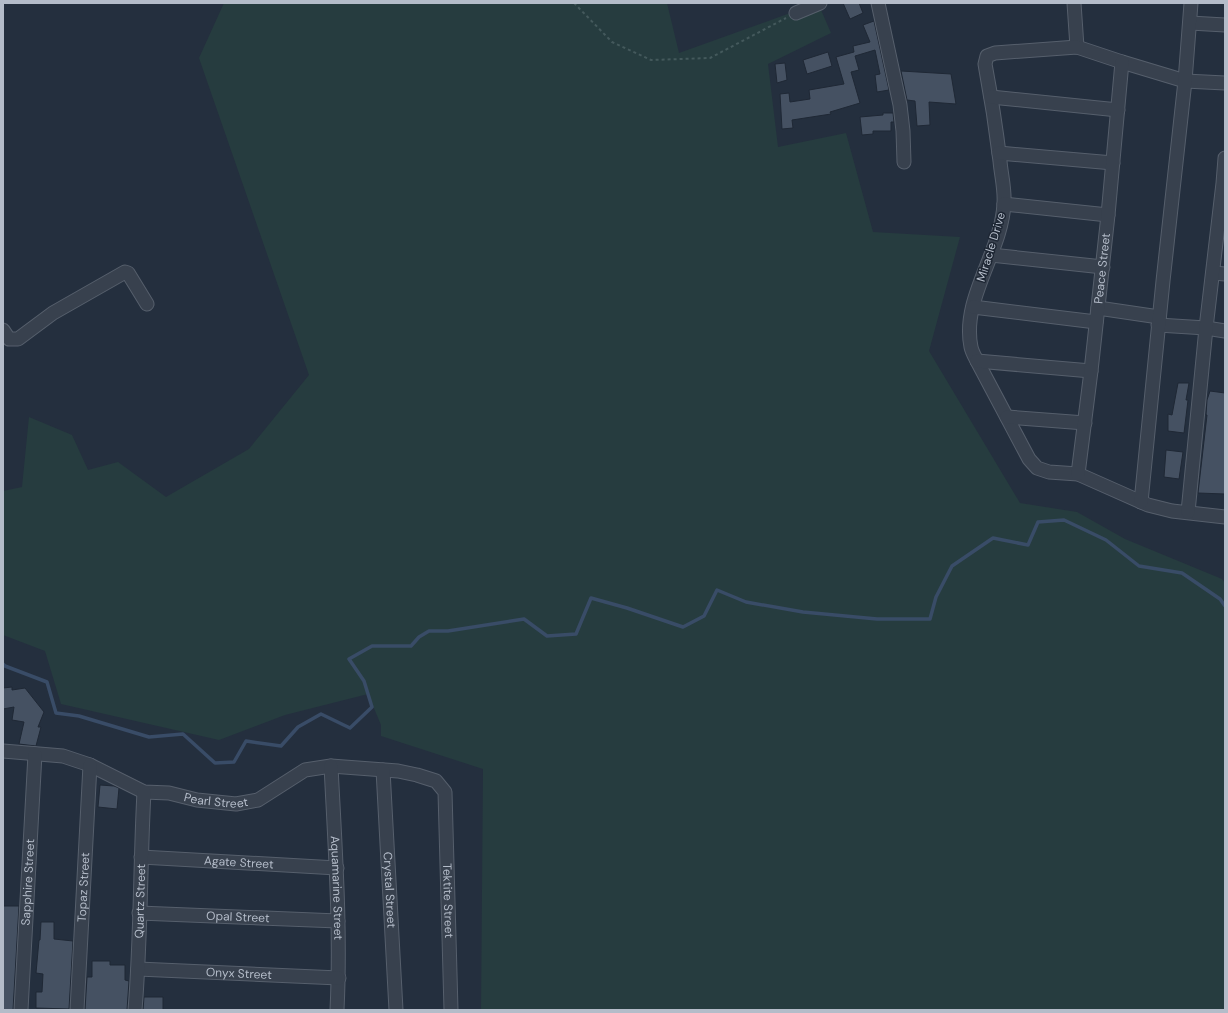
<svg xmlns="http://www.w3.org/2000/svg" width="1228" height="1013" font-family="'DM Sans',sans-serif">
<style>
.green{fill:#263c3f}
.lines{fill:none;stroke-linecap:round;stroke-linejoin:round}
.stream{stroke:#394c67;stroke-width:3.5}
.building{fill:#455162;stroke:#1f2835}
.minor-casing{stroke:#565f6c;stroke-width:15}
.path{stroke:#44595c;stroke-width:2;stroke-dasharray:3 3;stroke-linecap:butt}
.minor{stroke:#38414e;stroke-width:13}
.labels{text-anchor:middle;dominant-baseline:central;stroke-width:3;stroke-linejoin:round;paint-order:stroke}
.street-label{font-size:12px;fill:#b4bcc9;stroke:#1d2633}
</style>
<rect width="100%" height="100%" fill="#242f3e"/>
<polygon class="green" points="224,3 667,3 679,53 818,3 831,33 768,64 778,147 846,133 873,232 960,237 929,351 1020,503 1077,512 1125,539 1222,579 1225,583 1225,1010 481,1010 483,769 381,736 381,725 368,694 285,715 219,740 61,704 45,651 3,635 3,491 22,487 29,417 72,435 88,470 118,462 166,497 249,449 309,375 199,58"/>
<g class="lines">
<polyline class="stream" points="3,664 5,666 47,682 56,713 79,716 149,737 183,734 215,763 234,762 246,741 281,746 298,727 321,714 350,728 372,707 364,681 349,659 372,646 411,646 419,637 429,631 448,631 524,619 547,636 576,634 591,598 627,608 683,627 704,616 717,590 746,602 803,612 877,619 930,619 936,597 952,566 993,538 1028,545 1038,522 1064,520 1106,540 1139,566 1182,573 1220,599 1225,606"/>
</g>
<g class="building">
<polygon points="843,3 859,3 863,13 850,19"/>
<polygon points="874,21 889,90 877,92 875,75 880,74 875,50 855,56 859,70 851,72 860,103 830,112 831,114 792,120 793,128 782,129 780,94 789,93 790,102 810,99 809,90 844,84 836,57 854,52 853,46 870,42 863,25"/>
<polygon points="828,52 832,66 807,74 803,60"/>
<polygon points="785,63 787,80 777,83 775,64"/>
<polygon points="901,71 951,74 956,104 929,102 930,125 917,126 915,101 907,100"/>
<polygon points="883,113 893,113 894,122 891,122 891,131 873,131 873,134 862,135 860,117 883,115"/>
<polygon points="1178,383 1189,383 1186,400 1188,400 1184,433 1168,431 1168,414 1172,415"/>
<polygon points="1210,391 1225,393 1225,494 1198,493 1207,415 1206,415 1207,400"/>
<polygon points="1166,450 1183,452 1179,479 1164,477"/>
<polygon points="12,687 12,690 25,688 44,712 38,727 41,727 36,746 19,744 24,722 12,720 14,707 3,709 3,688"/>
<polygon points="100,785 114,786 119,788 117,809 98,807"/>
<polygon points="3,906 19,906 13,1010 3,1010"/>
<polygon points="41,922 54,922 54,939 73,941 69,1009 36,1008 36,992 42,992 43,974 36,973 39,940 40,940"/>
<polygon points="92,961 110,961 110,965 125,965 125,980 129,981 127,1010 85,1010 87,977 92,977"/>
<polygon points="144,997 163,997 163,1010 143,1010"/>
</g>
<g class="lines">
<defs>
<g id="minor">
<polyline points="878,3 900,105 903,131 904,162"/>
<polyline points="1074,3 1077,47"/>
<polyline points="796,13 820,3"/>
<polyline points="1190,23 1225,25"/>
<path d="M1225,83L1185,81L1122,62L1077,47L995,53L987,56L985,64C991,96 996,128 1000,161C1001,174 1005,189 1004,203C1002,252 961,298 971,347C972,352 975,357 977,361L1029,459L1037,468L1049,472L1078,474L1148,505L1172,511L1225,517"/>
<polyline points="991,97 1118,110"/>
<polyline points="999,153 1113,163"/>
<polyline points="1004,204 1108,215"/>
<polyline points="991,255 1103,267"/>
<polyline points="1213,273 1225,274"/>
<polyline points="973,307 1096,322"/>
<polyline points="1098,308 1159,317"/>
<polyline points="1158,325 1206,328 1225,331"/>
<polyline points="3,330 9,339 18,339 53,313 125,272 128,273 147,304"/>
<polyline points="977,361 1091,371"/>
<polyline points="1007,417 1085,423"/>
<path id="s1" d="M1078,474L1091,371L1108,215L1122,62"/>
<polyline points="1141,502 1163,281 1185,81 1191,3"/>
<polyline points="1188,512 1206,328 1223,183 1225,158"/>
<path id="s2" d="M3,751L63,756L90,765L144,792L169,793L197,800L236,804L258,800L305,770L331,766L398,771L417,775L436,781L445,792L451,1010"/>
<path id="s3" d="M331,766C335,847 341,929 337,1010"/>
<path id="s4" d="M383,770L396,1010"/>
<path id="s5" d="M141,857L337,868"/>
<path id="s6" d="M139,913L338,921"/>
<path id="s7" d="M138,969L339,978"/>
<path id="s8" d="M21,1010L35,754"/>
<path id="s9" d="M77,1010L90,765"/>
<path id="s10" d="M135,1010C141,938 140,865 144,792"/>
</g>
</defs>
<use href="#minor" class="minor-casing"/>
<polyline class="path" points="574,3 612,42 651,60 710,58 786,18"/>
<use href="#minor" class="minor"/>
</g>
<g class="labels">
<g class="street-label">
<text transform="translate(991 247) rotate(-73)">Miracle Drive</text>
<text stroke="none"><textPath href="#s1" startOffset="207">Peace Street</textPath></text>
<text stroke="none"><textPath href="#s2" startOffset="222">Pearl Street</textPath></text>
<text stroke="none"><textPath href="#s5" startOffset="98">Agate Street</textPath></text>
<text stroke="none"><textPath href="#s8" startOffset="128">Sapphire Street</textPath></text>
<text stroke="none"><textPath href="#s9" startOffset="123">Topaz Street</textPath></text>
<text stroke="none"><textPath href="#s3" startOffset="122">Aquamarine Street</textPath></text>
<text stroke="none"><textPath href="#s4" startOffset="120">Crystal Street</textPath></text>
<text stroke="none"><textPath href="#s10" startOffset="109">Quartz Street</textPath></text>
<text stroke="none"><textPath href="#s2" startOffset="576">Tektite Street</textPath></text>
<text stroke="none"><textPath href="#s6" startOffset="99">Opal Street</textPath></text>
<text stroke="none"><textPath href="#s7" startOffset="101">Onyx Street</textPath></text>
</g>
</g>
<rect width="1228" height="1013" fill="none" stroke="#b4bcc9" stroke-width="8"/>
</svg>
